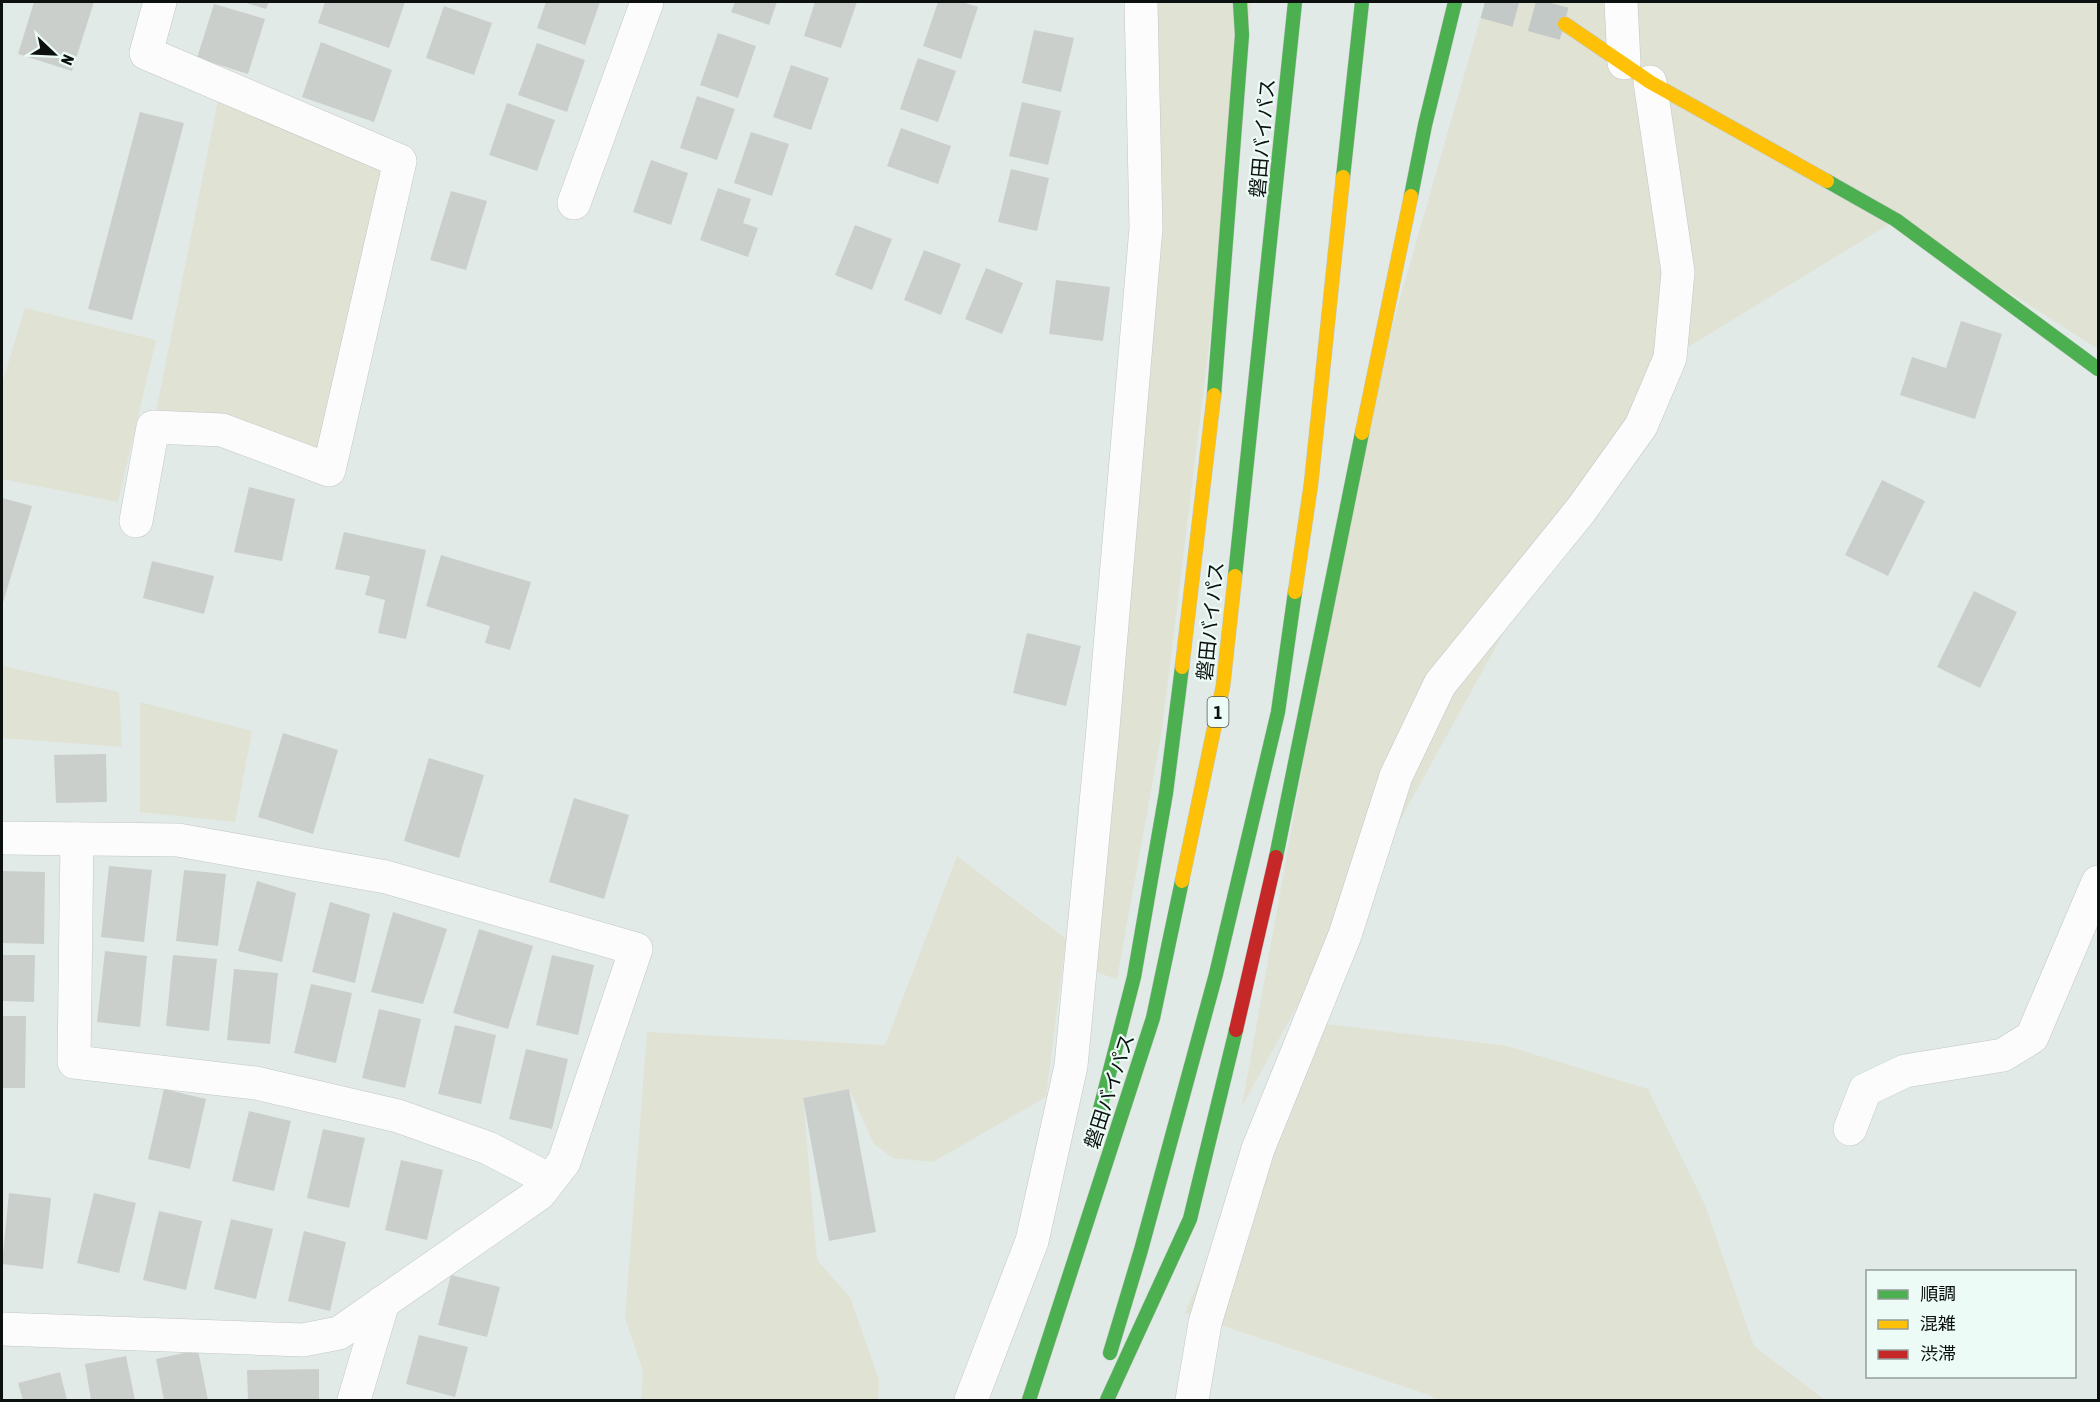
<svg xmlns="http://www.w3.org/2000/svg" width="2100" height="1402" font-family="'Asap Condensed','Noto Sans JP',sans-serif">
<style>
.green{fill:#e0e2d4}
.building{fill:#cacfcc}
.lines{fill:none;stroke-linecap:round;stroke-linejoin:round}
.street-tunnel{stroke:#c2c9c7;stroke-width:33;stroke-dasharray:33 16;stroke-linecap:butt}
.street-casing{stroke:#c1c7c5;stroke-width:34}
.fast-casing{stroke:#c1c7c5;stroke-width:15}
.slow-casing{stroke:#c1c7c5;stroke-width:15}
.jam-casing{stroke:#c1c7c5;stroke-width:15}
.street{stroke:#fbfcfb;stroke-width:33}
.fast{stroke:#4caf50;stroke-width:14}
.slow{stroke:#ffc107;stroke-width:14}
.jam{stroke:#c62828;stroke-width:14}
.labels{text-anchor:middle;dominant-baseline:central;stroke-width:4.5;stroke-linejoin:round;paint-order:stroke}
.shield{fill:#ecfbf5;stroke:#4f5754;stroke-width:1.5}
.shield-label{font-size:18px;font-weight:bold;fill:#0c110f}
.street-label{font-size:20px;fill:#0c110f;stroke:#ecfbf5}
</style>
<rect width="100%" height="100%" fill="#e2eae7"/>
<g class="green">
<polygon points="1139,2 1251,2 1162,730 1117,979 1089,970 1140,410"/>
<polygon points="1485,2 2098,2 2098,349 1896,220 1670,358 1551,547 1242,1106 1363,428"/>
<polygon points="221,85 400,161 329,470 153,427"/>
<polygon points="25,308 156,340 118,502 2,479 2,384"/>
<polygon points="2,666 119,692 122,747 2,738"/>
<polygon points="140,702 252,731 235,822 140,812"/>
<polygon points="957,856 1066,939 1046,1097 933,1162 893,1158 874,1144 849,1089 803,1098 817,1260 850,1297 879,1380 878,1400 641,1400 643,1371 625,1318 647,1032 885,1045"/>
<polygon points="1310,1022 1507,1046 1648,1089 1705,1205 1754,1346 1825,1400 1437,1400 1429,1395 1185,1313"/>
</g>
<g class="building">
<polygon points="34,2 94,2 72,71 18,54"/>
<polygon points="243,2 269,2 266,9"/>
<polygon points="325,2 405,2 389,48 318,23"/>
<polygon points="546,2 600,2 585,45 537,28"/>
<polygon points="735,2 777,2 769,25 731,12"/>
<polygon points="815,2 857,2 841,48 804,36"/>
<polygon points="938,2 962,2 978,7 961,59 923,46"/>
<polygon points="214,4 265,19 248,74 197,58"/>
<polygon points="444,6 492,23 474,75 426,58"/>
<polygon points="1034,30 1074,38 1061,92 1022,83"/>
<polygon points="718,33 756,46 738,98 700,85"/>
<polygon points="321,42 392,70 374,122 302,97"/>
<polygon points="537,43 585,60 567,112 518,95"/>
<polygon points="918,58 956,71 938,122 900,109"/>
<polygon points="791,65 829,78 811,130 773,117"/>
<polygon points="697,96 735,109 717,160 680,148"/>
<polygon points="1022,102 1061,111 1048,165 1009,156"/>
<polygon points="507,103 555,120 537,171 489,155"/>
<polygon points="140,112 184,123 132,320 88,309"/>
<polygon points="901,128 951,146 938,184 887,166"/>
<polygon points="751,132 789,144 772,196 734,183"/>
<polygon points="651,160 688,173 671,225 633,212"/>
<polygon points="1011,169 1049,178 1037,231 998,222"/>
<polygon points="718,188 751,199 743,223 758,228 748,257 700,240"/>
<polygon points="451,191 487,201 466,270 430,260"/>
<polygon points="855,225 892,239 872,290 835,275"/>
<polygon points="924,250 961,264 941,315 904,300"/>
<polygon points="986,268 1023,283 1002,334 965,319"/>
<polygon points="1056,280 1110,287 1103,341 1049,334"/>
<polygon points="1961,321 2002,334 1975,419 1900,395 1912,357 1946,368"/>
<polygon points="1882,480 1925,501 1888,576 1845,555"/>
<polygon points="249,487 295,499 282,561 234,552"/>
<polygon points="2,498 32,506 2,606"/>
<polygon points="344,532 426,550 406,639 378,633 385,600 365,595 370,576 335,569"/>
<polygon points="441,555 531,582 510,650 485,643 490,626 426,606"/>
<polygon points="152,561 214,576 204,614 143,598"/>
<polygon points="1974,591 2017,612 1980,688 1937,667"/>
<polygon points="1027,633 1081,646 1066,706 1013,693"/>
<polygon points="283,733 338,750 313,834 258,817"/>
<polygon points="106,754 107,802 56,803 54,755"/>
<polygon points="429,758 484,775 459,858 404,841"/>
<polygon points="574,798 629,815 604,899 549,882"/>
<polygon points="109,866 152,870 144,942 101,937"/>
<polygon points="184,870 226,874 218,946 176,941"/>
<polygon points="2,871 45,872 44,944 2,943"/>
<polygon points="257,881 296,893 282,962 238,951"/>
<polygon points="330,902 370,914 355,983 312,972"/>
<polygon points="393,912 447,929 423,1004 371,992"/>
<polygon points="479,929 533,946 508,1029 453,1013"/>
<polygon points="105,951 147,956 140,1027 97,1022"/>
<polygon points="2,955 35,955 34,1002 2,1001"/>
<polygon points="173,955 217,959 209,1031 166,1026"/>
<polygon points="552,955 594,965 578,1035 536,1025"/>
<polygon points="234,969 278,973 270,1044 227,1040"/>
<polygon points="311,984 352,993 336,1063 294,1053"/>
<polygon points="379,1009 421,1019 405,1088 362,1078"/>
<polygon points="2,1016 26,1016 25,1088 2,1088"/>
<polygon points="455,1025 496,1035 481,1104 438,1094"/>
<polygon points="526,1049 568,1059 552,1129 509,1119"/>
<polygon points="164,1089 206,1099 190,1169 148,1159"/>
<polygon points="849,1089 876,1232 829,1241 803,1098"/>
<polygon points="249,1111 291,1121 274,1191 232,1181"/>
<polygon points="323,1129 365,1138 349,1208 307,1198"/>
<polygon points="401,1160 443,1170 427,1240 385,1230"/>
<polygon points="9,1193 51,1198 43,1269 2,1264"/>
<polygon points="94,1193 136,1203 119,1273 77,1263"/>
<polygon points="159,1211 202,1221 186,1290 143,1280"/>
<polygon points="231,1219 273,1229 256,1299 214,1289"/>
<polygon points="304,1231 346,1242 330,1311 288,1301"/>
<polygon points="451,1275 500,1287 487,1337 438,1325"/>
<polygon points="419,1335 468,1347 455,1397 406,1384"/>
<polygon points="198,1350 208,1400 164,1400 156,1359"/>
<polygon points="126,1356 135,1400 91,1400 85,1364"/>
<polygon points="319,1369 319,1400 248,1400 247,1370"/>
<polygon points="60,1372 67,1400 23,1400 18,1383"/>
</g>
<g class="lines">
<polyline class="street-tunnel" points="1485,2 1565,24"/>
<defs>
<g id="street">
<polyline points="1621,2 1624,63"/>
<polyline points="574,203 647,2"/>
<polyline points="136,521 153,427 222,430 329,470 400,161 146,53 160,2"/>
<polyline points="2,838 178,840 386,877 636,949 564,1162 539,1194 339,1333 303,1340 2,1329"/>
<polyline points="77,839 74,1062 256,1083 398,1116 488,1148 550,1180"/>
<polyline points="1850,1129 1865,1090 1905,1071 2003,1055 2032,1037 2098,882"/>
<polyline points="354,1400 383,1302"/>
<polyline points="971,1400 1032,1241 1071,1066 1102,740 1146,228 1141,2"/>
<polyline points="1192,1400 1205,1323 1258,1149 1345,935 1396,776 1440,684 1581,510 1641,426 1670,358 1678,272 1650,82"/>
</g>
<g id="fast">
<polyline points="1343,177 1362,2"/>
<polyline points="1827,181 1896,220 2098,369"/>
<polyline points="1411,196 1425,125 1455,2"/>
<polyline points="1214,395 1242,35 1240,2"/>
<polyline points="1235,576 1295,2"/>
<polyline points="1276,857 1362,433"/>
<polyline points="1092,1140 1134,977 1166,793 1182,667"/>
<polyline points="1110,1353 1141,1250 1216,974 1278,712 1295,592"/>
<polyline points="1029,1400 1153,1018 1182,881"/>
<polyline points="1107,1400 1190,1219 1236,1030"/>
</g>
<g id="slow">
<polyline points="1565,24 1650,82 1827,181"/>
<polyline points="1362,433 1411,196"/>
<polyline points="1295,592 1311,484 1343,177"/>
<polyline points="1182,667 1214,395"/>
<polyline points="1182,881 1223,686 1235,576"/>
</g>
<polyline id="jam" points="1236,1030 1276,857"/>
</defs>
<use href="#street" class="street-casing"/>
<use href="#fast" class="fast-casing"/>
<use href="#slow" class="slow-casing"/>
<use href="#jam" class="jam-casing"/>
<use href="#street" class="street"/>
<use href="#fast" class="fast"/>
<use href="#slow" class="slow"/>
<use href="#jam" class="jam"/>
</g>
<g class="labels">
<rect class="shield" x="1207.5" y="697" width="21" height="30" rx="4.5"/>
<g class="shield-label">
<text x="1218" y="712">1</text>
</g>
<g class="street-label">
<text transform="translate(1262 138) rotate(-85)">磐田バイパス</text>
<text transform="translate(1210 621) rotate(-84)">磐田バイパス</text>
<text transform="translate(1109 1091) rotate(-72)">磐田バイパス</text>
</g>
</g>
<rect width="2100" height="1402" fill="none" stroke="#0c110f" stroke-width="6"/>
<rect x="1866" y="1270" width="210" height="108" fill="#ecfbf5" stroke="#929d99" stroke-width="1.5"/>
<rect x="1878" y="1290" width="30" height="9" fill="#4caf50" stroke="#929d99" stroke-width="1.5"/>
<text x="1920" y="1300" font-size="18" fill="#0c110f">順調</text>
<rect x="1878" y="1320" width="30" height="9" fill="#ffc107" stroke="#929d99" stroke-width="1.5"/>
<text x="1920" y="1330" font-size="18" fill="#0c110f">混雑</text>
<rect x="1878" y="1350" width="30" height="9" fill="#c62828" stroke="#929d99" stroke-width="1.5"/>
<text x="1920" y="1360" font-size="18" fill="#0c110f">渋滞</text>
<g transform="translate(54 54) rotate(113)" stroke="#ecfbf5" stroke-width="4.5" paint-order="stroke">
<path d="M0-4.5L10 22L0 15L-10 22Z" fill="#0c110f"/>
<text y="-9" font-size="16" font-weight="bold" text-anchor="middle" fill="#0c110f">N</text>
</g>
</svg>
